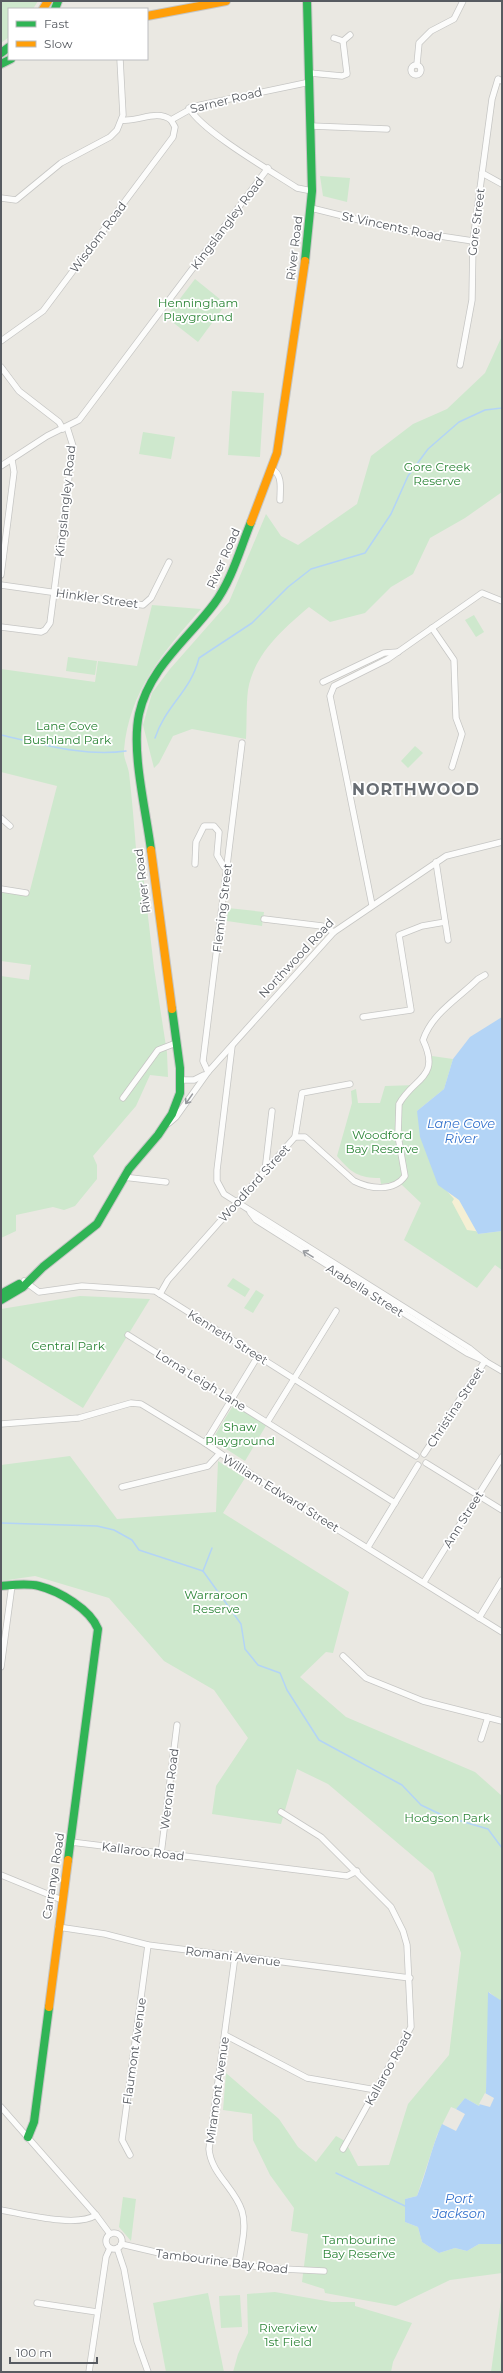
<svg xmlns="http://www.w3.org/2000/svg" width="503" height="2373" font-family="Montserrat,sans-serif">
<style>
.green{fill:#cee8cd}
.sand{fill:#f5efd4}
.water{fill:#b3d4f6}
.pier{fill:#eae8e2}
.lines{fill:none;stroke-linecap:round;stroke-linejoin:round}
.stream{stroke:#b3d4f6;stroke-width:1.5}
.street-casing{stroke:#c6c6c4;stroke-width:7}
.fast-casing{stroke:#c5c5c4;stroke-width:10}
.slow-casing{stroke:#c5c5c4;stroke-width:10}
.street{stroke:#fcfcfb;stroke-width:5.5}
.fast{stroke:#30b455;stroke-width:8}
.slow{stroke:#ff9f0a;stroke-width:8}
.oneway{stroke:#999b9f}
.labels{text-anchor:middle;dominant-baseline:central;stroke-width:3.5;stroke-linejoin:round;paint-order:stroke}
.street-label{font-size:12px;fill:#575b61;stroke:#fff}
.park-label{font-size:12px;fill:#2c8537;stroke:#fff}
.water-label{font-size:13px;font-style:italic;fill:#3472cd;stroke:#fff}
.district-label{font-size:16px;font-weight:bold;letter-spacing:1px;fill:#686d73;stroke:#fff}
</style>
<rect width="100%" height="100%" fill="#eae8e2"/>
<g class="green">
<polygon points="1,1 38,1 33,9 9,9 9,37 1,43"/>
<polygon points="320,176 350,178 347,202 323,196"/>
<polygon points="195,279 226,304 198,342 166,317"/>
<path d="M502,336V492L465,518L430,538L413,574L391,587L365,613L330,622L309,607C283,629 254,654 248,690C246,706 247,723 246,739L192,729L173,736L159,763L154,768L143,725L152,693L170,669L229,602L266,514L281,536L298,545L357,504L371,456L413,424L447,409L485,373Z"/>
<polygon points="232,391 264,393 260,457 228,455"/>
<polygon points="143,432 175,437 171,459 139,454"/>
<path d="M152,605L201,609C164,651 129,691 124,750C123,757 128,766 129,773C132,798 134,824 136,849L141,856L154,968L167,1053L168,1077L150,1075L136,1106L93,1156L97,1165V1179L75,1206L64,1210L53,1207L16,1215V1231L1,1238V976L29,980L31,965L1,961V891L29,894L57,786L1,772V669L95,682L98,661L137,666Z"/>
<polygon points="474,615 484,632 476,637 465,620"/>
<polygon points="68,657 97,661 95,675 66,671"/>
<polygon points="415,746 423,753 408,768 401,761"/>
<polygon points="228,908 264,912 262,926 227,921"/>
<path d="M432,1056L453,1059L444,1089L417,1111L459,1200L478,1234L502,1231V1270L495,1265L477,1288L404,1240L421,1203L402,1185L394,1182L381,1184L380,1178C359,1178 351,1173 337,1156L352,1103L351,1091L356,1089L358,1103H380L385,1086L417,1085L428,1074Z"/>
<polygon points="233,1278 250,1289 245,1297 227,1286"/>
<polygon points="256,1290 264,1295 253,1313 244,1308"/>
<polygon points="80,1296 150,1299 83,1408 1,1357 1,1309"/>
<polygon points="234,1404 267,1424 245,1461 212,1440"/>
<polygon points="70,1456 117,1519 216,1512 218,1461 245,1478 223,1513 349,1592 333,1653 326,1652 300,1677 346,1717 475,1772 502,1796 502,1998 500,2001 489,1992 486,2092 479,2106 465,2098 456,2109 451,2107 437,2135 417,2196 405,2199 405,2222 418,2227 422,2242 439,2253 455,2248 467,2251 479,2244 502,2244 502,2273 450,2280 396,2306 325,2293 324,2289 302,2282 308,2234 291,2231 294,2208 270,2175 253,2140 252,2114 223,2110 226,2073 279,2119 298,2147 316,2162 336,2136 345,2141 358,2166 389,2165 408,2104 449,2055 461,1953 433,1873 328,1784 297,1769 281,1824 212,1814 216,1786 248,1738 214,1690 164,1661 109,1598 35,1576 1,1581 1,1465"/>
<polygon points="123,2197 136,2199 131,2241 119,2227"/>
<polygon points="275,2292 332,2302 355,2302 355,2306 412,2323 393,2362 391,2372 233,2372 238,2354 248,2333 247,2294"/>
<polygon points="208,2293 224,2372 166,2372 153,2303"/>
<polygon points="502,2293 502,2372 491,2372"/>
<polygon points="240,2295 242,2327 221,2328 219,2296"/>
</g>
<polygon class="sand" points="445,1189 456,1190 482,1232 467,1230 452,1202 454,1199"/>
<g class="water">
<polygon points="502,1017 502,1231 478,1234 459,1200 438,1185 420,1137 417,1111 444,1089 453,1059 470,1037"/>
<path d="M488,1992L500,2000L502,1998V2244H479L467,2251L455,2248L439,2253L422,2242L418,2227L405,2222V2199L417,2196C427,2172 431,2148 442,2124L456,2131L465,2114L456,2109L465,2098L479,2106L486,2092Z"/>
</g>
<polygon class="pier" points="485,2093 494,2098 490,2107 479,2104"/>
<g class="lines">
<g class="stream">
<path d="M1,735C42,744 84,757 126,751"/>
<path d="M155,738C166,705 191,691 199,658L252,623L288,587L311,569L365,553L391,514L408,476L428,449L459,422L485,410L502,408"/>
<polyline points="1,1523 97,1526 114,1530 132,1540 139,1550 203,1571 241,1624 245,1649 258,1665 280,1673 287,1690 319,1740 402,1785 421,1805 444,1816 488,1829 502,1848"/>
<polyline points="203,1571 212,1548"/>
<polyline points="336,2173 405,2206"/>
</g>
<defs>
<g id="street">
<polyline points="334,38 343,41 350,35"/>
<polyline points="417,64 419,43 431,31 454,19 463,1"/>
<circle cx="416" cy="70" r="5"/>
<polyline points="310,73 342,76 347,74 343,41"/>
<path d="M189,108C203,132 271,171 297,188L312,191"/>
<path d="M122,120C138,122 157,109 171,120L196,106L310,82"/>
<polyline points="311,126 387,129"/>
<polyline points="482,173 502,184"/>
<polyline points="1,198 16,200 61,163 110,137 117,130 123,115 120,59"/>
<polyline points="311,208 400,230 473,241"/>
<polyline points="1,341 43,311 173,137 175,127 171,120"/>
<polyline points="460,365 472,300 473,241 492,99 498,79 502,81"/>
<polyline points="1,367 19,391 59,422 63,429"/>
<polyline points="1,466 47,436 79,420 268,168"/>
<path d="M272,469C283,475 280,489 280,500"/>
<polyline points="1,575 14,472 12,460"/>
<polyline points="1,585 143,605 151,598 169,562"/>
<polyline points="1,627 41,632 45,630 50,623 73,446 67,427"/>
<polyline points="432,628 454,660 456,718 462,734 452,767"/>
<polyline points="323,682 384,653 398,652"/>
<polyline points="1,818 10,826"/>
<polyline points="436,862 448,940"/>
<polyline points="195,864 196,842 204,826 214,826 219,832 217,855 224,867 227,868"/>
<polyline points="1,889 26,893"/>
<polyline points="372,905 330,696 334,686 388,659 482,593 502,601"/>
<polyline points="264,919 322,926 334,932"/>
<polyline points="363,1017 411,1010 399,935 422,926 445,922"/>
<polyline points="232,1046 217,1170 217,1181 224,1194 469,1348 485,1361"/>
<polyline points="208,1072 203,1061 242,743"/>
<polyline points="181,1080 194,1080 204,1075"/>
<polyline points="123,1098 158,1050 176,1043"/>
<polyline points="169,1123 176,1117 208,1072 334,932 446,856 502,842"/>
<polyline points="295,1137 302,1093 350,1084"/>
<polyline points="265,1171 272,1111"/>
<polyline points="123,1177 166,1182"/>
<polyline points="250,1212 256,1220 467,1353 485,1361 502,1371"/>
<polyline points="24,1281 39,1292 82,1286 155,1291 416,1456"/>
<path d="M160,1294L168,1280L295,1137H305L354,1181C370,1189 394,1192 405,1176L398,1136L399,1104C414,1077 441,1078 423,1040C432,1013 459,998 478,979L485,975"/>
<polyline points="128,1335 395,1503"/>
<polyline points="268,1421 336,1311"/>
<polyline points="1,1424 79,1418 131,1403 141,1404 205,1443 279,1493 502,1632"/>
<polyline points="205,1443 258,1356"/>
<polyline points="424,1454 485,1361"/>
<polyline points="426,1463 502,1510"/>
<polyline points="122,1487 208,1466 219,1454"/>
<polyline points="368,1547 418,1465"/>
<polyline points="424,1582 502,1457"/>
<polyline points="479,1618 502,1580"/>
<polyline points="343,1656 366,1678 423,1701 502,1721"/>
<polyline points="1,1667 12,1585"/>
<polyline points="481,1739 488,1717"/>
<polyline points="281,1812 321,1837 391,1907 403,1931 407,1945 411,2027 343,2149"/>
<polyline points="71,1842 347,1876 357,1871"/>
<polyline points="161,1854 177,1725"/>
<polyline points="1,1875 62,1900"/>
<polyline points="58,1927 105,1934 148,1945 410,1978"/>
<path d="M235,1956L209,2149C211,2174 235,2188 242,2211C247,2228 241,2246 239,2263"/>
<polyline points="225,2035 307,2078 376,2090"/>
<polyline points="1,2107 96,2215 110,2234"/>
<polyline points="130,2155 122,2140 148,1945"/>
<path d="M1,2210C24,2214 77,2228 96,2215"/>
<circle cx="114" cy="2241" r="8"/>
<polyline points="121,2244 168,2255 239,2263 263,2268 324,2271"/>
<polyline points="117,2248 124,2269 137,2341 148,2372"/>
<polyline points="37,2303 97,2312"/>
<polyline points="89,2372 106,2257 110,2248"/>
</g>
<g id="fast">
<polyline points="55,9 58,1"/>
<polyline points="1,53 9,47"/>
<polyline points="1,64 11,59"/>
<polyline points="305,261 312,191 307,1"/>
<path d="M151,850C146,810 131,752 139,714C149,668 187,640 214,604C232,580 240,549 251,522"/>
<polyline points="1,1294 19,1284"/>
<polyline points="1,1300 23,1287 43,1267 97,1224 129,1169 158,1135 172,1114 180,1093 180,1068 172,1009"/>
<path d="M1,1586C13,1585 27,1583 39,1586C59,1591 90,1609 98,1629L68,1860"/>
<polyline points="28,2137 34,2122 49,2007"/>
</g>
<g id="slow">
<polyline points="43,9 48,1"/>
<polyline points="147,16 226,1"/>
<polyline points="251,522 277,453 305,261"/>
<polyline points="151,850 172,1009"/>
<polyline points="49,2007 68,1860"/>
</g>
</defs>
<use href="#street" class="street-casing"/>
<use href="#fast" class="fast-casing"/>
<use href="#slow" class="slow-casing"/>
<use href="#street" class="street"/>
<use href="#fast" class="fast"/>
<use href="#slow" class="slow"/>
</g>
<defs><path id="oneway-shaft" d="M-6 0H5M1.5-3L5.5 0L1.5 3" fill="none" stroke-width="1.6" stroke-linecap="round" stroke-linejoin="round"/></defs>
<g class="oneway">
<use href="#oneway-shaft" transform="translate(189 1099) rotate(125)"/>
<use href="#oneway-shaft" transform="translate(308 1254) rotate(-148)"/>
</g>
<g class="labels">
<g class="street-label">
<text transform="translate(226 100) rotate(-14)">Sarner Road</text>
<text transform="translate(476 222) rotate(-83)">Gore Street</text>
<text transform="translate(227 223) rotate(-53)">Kingslangley Road</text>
<text transform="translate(392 226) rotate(12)">St Vincents Road</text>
<text transform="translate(98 237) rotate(-53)">Wisdom Road</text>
<text transform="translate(294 248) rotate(-83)">River Road</text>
<text transform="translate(65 501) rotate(-84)">Kingslangley Road</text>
<text transform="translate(223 558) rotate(-66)">River Road</text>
<text transform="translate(97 598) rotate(8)">Hinkler Street</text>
<text transform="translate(142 881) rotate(-97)">River Road</text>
<text transform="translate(222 908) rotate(-83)">Fleming Street</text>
<text transform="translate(296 958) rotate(-47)">Northwood Road</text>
<text transform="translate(254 1183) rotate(-48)">Woodford Street</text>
<text transform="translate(365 1290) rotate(32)">Arabella Street</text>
<text transform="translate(228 1337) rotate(32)">Kenneth Street</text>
<text transform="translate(201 1380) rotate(32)">Lorna Leigh Lane</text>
<text transform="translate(455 1407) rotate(-57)">Christina Street</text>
<text transform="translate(281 1493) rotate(32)">William Edward Street</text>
<text transform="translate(463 1519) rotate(-58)">Ann Street</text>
<text transform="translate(169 1789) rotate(-83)">Werona Road</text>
<text transform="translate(143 1851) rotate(7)">Kallaroo Road</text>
<text transform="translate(53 1876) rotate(-81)">Carranya Road</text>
<text transform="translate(233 1956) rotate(7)">Romani Avenue</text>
<text transform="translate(134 2051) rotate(-82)">Flaumont Avenue</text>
<text transform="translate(388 2068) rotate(-61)">Kallaroo Road</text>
<text transform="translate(217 2090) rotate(-82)">Miramont Avenue</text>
<text transform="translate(222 2261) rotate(7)">Tambourine Bay Road</text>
</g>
<g class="park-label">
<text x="198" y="302">Henningham<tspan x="198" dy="14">Playground</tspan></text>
<text x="437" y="466">Gore Creek<tspan x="437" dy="14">Reserve</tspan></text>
<text x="67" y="725">Lane Cove<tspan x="67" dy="14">Bushland Park</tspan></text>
<text x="382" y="1134">Woodford<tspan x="382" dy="14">Bay Reserve</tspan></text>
<text x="68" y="1345">Central Park</text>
<text x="240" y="1426">Shaw<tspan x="240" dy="14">Playground</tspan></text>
<text x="216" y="1594">Warraroon<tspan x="216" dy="14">Reserve</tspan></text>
<text x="447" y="1817">Hodgson Park</text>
<text x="359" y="2239">Tambourine<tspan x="359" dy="14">Bay Reserve</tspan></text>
<text x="288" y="2327">Riverview<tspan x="288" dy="14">1st Field</tspan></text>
</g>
<g class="water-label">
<text x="461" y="1123">Lane Cove<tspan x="461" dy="15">River</tspan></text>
<text x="459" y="2198">Port<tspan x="459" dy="15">Jackson</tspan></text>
</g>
<g class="district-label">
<text x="416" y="789">NORTHWOOD</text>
</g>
</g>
<rect width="503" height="2373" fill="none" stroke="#575b61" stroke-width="4"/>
<rect x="8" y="8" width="140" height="52" fill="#ffffff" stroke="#bcbdc0"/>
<rect x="16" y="21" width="20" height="6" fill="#30b455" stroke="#bcbdc0"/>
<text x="44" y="28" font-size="12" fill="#575b61">Fast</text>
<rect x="16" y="41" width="20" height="6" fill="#ff9f0a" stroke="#bcbdc0"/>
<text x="44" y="48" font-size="12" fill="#575b61">Slow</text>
<path d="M10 2357v6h87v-6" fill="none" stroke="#575b61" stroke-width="2"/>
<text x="16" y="2357" font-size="12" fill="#575b61" stroke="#ffffff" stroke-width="3" paint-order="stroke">100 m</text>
</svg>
